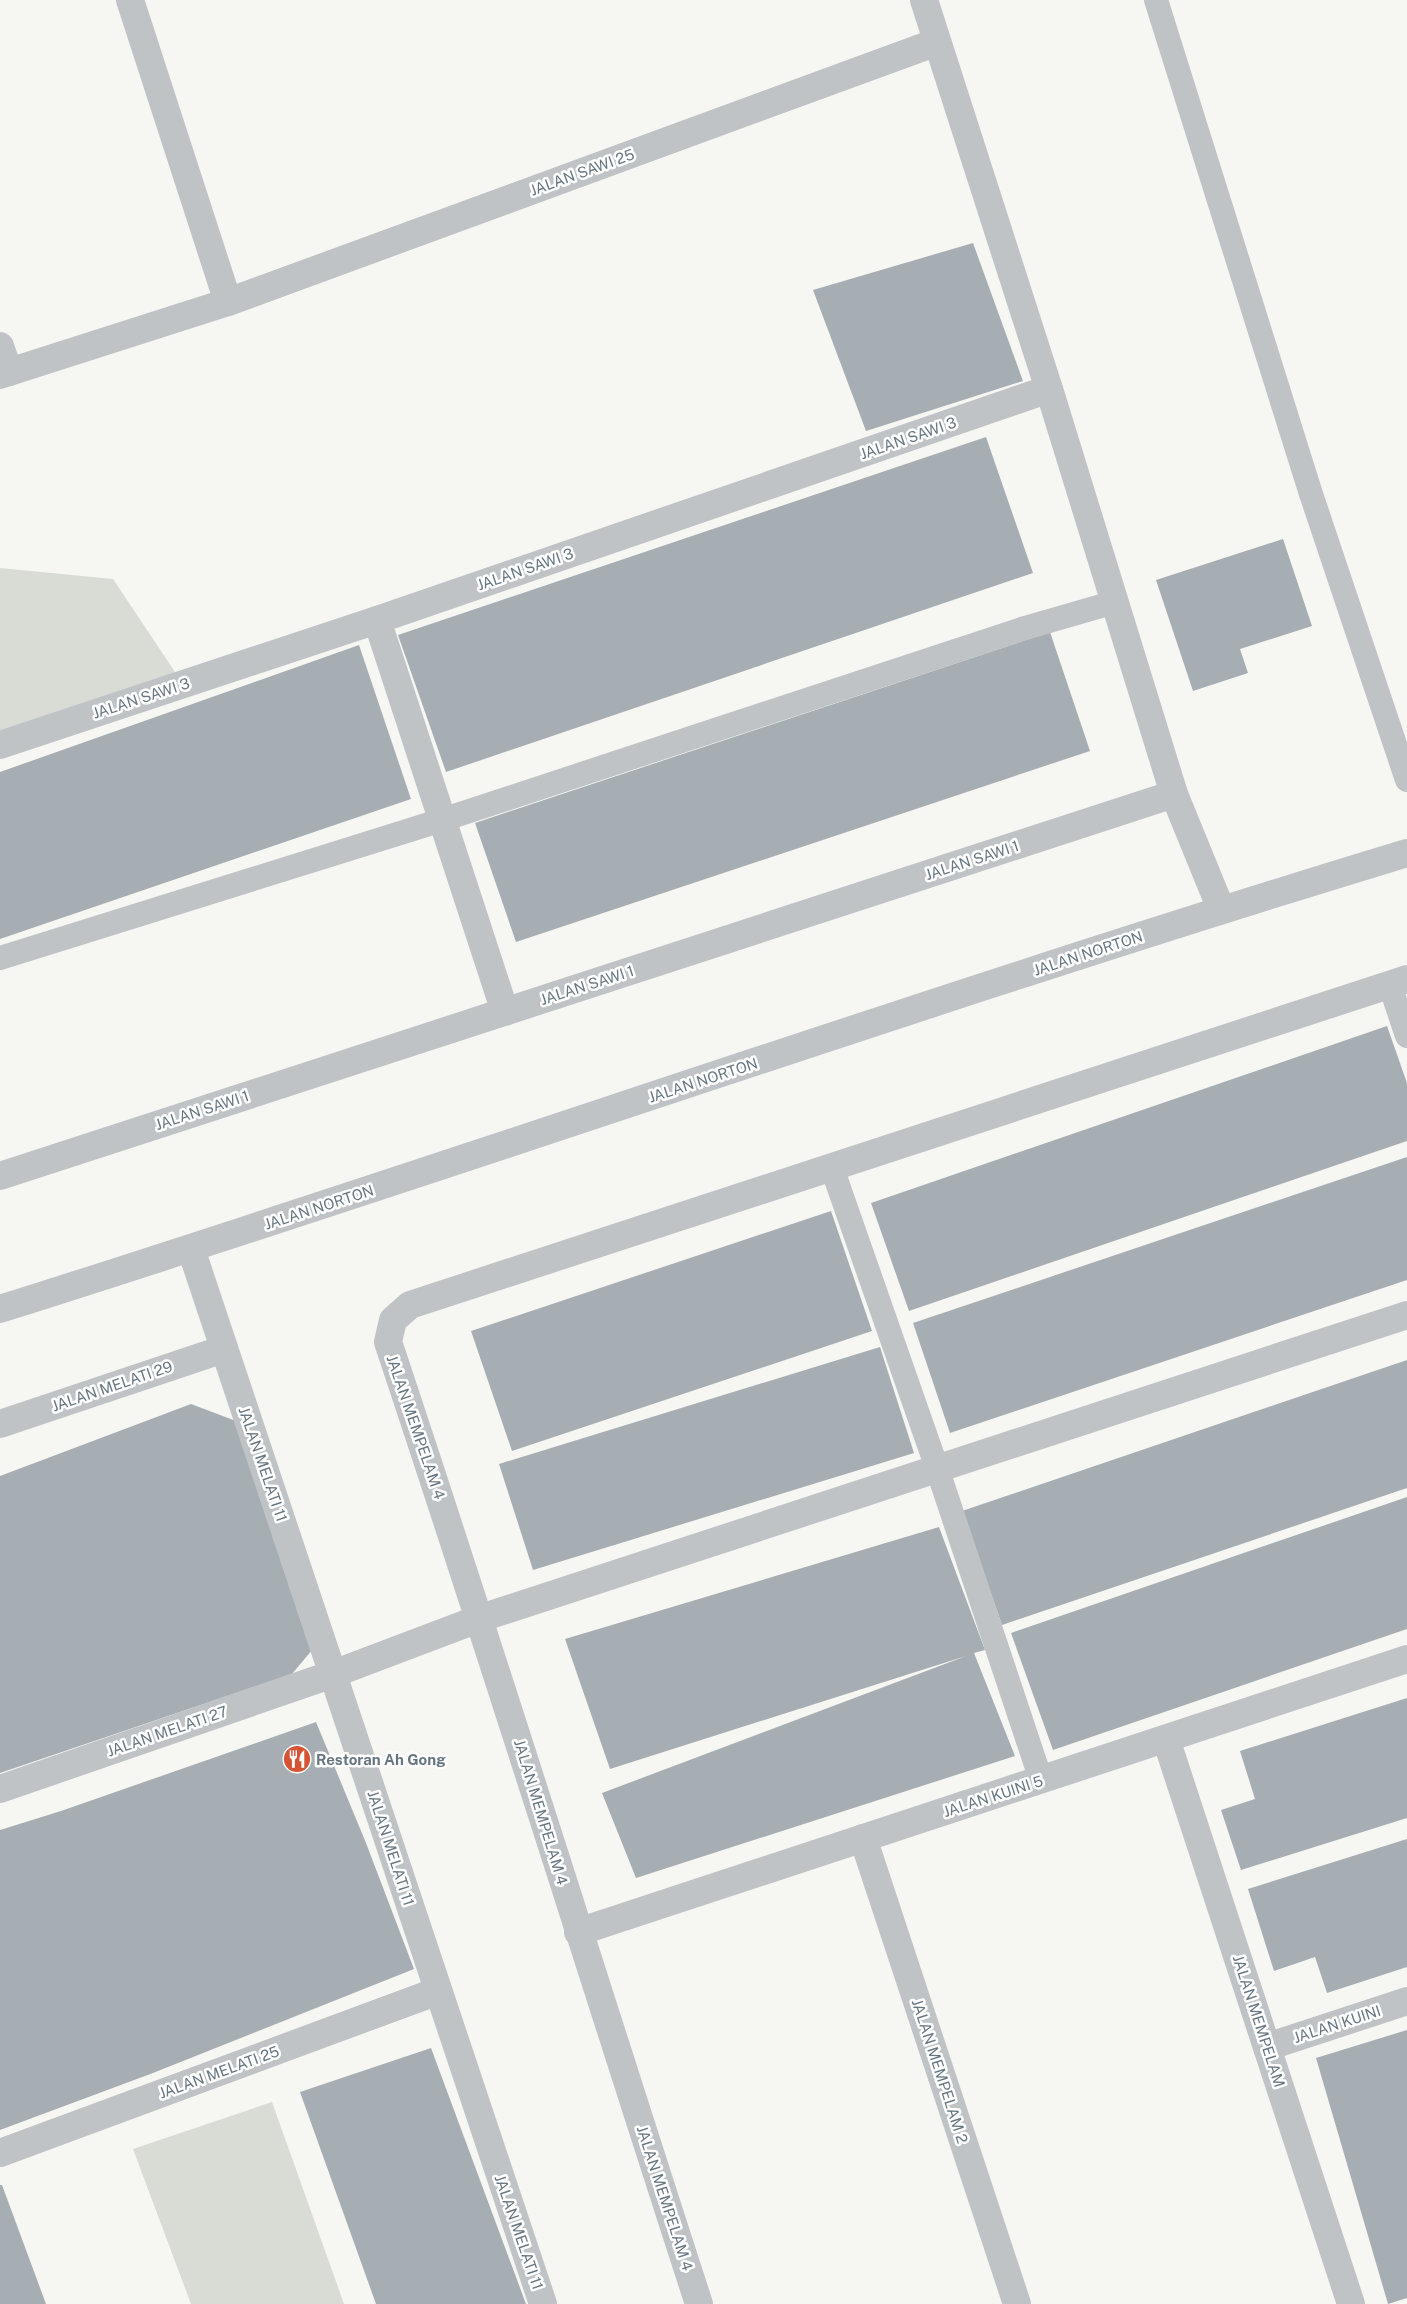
<svg xmlns="http://www.w3.org/2000/svg" width="1407" height="2304" font-family="'Public Sans',sans-serif">
<style>
.green{fill:#d8dcd4}
.building{fill:#a7aeb3}
.lines{fill:none;stroke-linecap:round;stroke-linejoin:round}
.service{stroke:#bfc3c6;stroke-width:24}
.minor{stroke:#bfc3c6;stroke-width:28}
.labels{text-anchor:middle;dominant-baseline:central;stroke-width:5;stroke-linejoin:round;paint-order:stroke}
.street-label{font-size:15px;fill:#677782;stroke:#fff}
.poi-label{font-size:15px;font-weight:bold;fill:#677782;stroke:#fff;text-anchor:start}
</style>
<rect width="100%" height="100%" fill="#f6f6f3"/>
<g class="green">
<polygon points="0,568 113,579 183,684 0,745"/>
<polygon points="272,2102 344,2304 191,2304 133,2149"/>
</g>
<g class="building">
<polygon points="973,243 1023,381 866,431 813,290"/>
<polygon points="986,437 1033,573 446,772 398,635"/>
<polygon points="1283,539 1312,626 1240,649 1248,673 1193,691 1156,580"/>
<polygon points="1050,632 1090,751 516,942 475,823"/>
<polygon points="359,645 411,799 0,939 0,772"/>
<polygon points="1387,1026 1407,1083 1407,1141 909,1311 871,1203"/>
<polygon points="1407,1157 1407,1280 950,1433 913,1323"/>
<polygon points="831,1211 872,1331 512,1451 471,1331"/>
<polygon points="880,1347 914,1453 533,1570 499,1464"/>
<polygon points="1407,1360 1407,1488 1002,1625 962,1511"/>
<polygon points="191,1404 236,1421 312,1650 292,1674 0,1773 0,1476"/>
<polygon points="1407,1497 1407,1629 1053,1750 1011,1633"/>
<polygon points="939,1527 985,1650 974,1653 1015,1756 636,1878 602,1793 966,1656 610,1769 565,1639"/>
<polygon points="1407,1698 1407,1818 1241,1870 1221,1810 1255,1799 1240,1751"/>
<polygon points="316,1722 366,1843 414,1969 153,2073 0,2130 0,1830 61,1811"/>
<polygon points="1407,1839 1407,1967 1327,1993 1315,1957 1274,1971 1248,1889"/>
<polygon points="1407,2030 1407,2298 1388,2304 1316,2058"/>
<polygon points="431,2048 526,2304 376,2304 300,2092"/>
<polygon points="0,2185 2,2185 46,2304 0,2304"/>
</g>
<g class="lines">
<g class="service">
<polyline points="1156,0 1311,494 1407,780"/>
<polyline points="0,958 442,820 1025,628 1115,602"/>
<polyline points="1390,985 1407,1036"/>
<polyline points="832,1168 937,1468 1041,1780"/>
</g>
<g class="minor">
<polyline points="130,0 228,302"/>
<polyline points="924,0 1049,389 1174,794 1221,909"/>
<polyline points="0,346 9,372"/>
<polyline points="0,375 228,302 937,42"/>
<polyline points="377,620 505,1012"/>
<polyline points="0,745 377,620 1049,389"/>
<polyline points="0,1176 1174,794"/>
<polyline points="191,1249 543,2304"/>
<path d="M0,1309C470,1161 935,996 1407,853"/>
<polyline points="0,1424 224,1349"/>
<polyline points="1166,1739 1351,2304"/>
<polyline points="0,1789 333,1674 481,1618 1407,1315"/>
<polyline points="863,1838 1017,2304"/>
<polyline points="578,1932 1407,1659"/>
<polyline points="1267,2047 1407,2001"/>
<polyline points="0,2153 438,1991"/>
<path d="M699,2304C595,1984 495,1662 388,1342L393,1320L410,1305L1407,979"/>
</g>
</g>
<defs>
<symbol id="restaurant-disc" viewBox="-11 -11 22 22"><circle r="9.5" fill="#d65333" stroke="#fff"/><path d="M-5-6h1v4h1v-4h1v4h1v-4h1v5L-1.5 .5V6h-2V.5L-5-1ZM5-6V6H3V1.5H1.5Q1.5-4 5-6Z" fill="#fff"/></symbol>
</defs>
<g fill-rule="evenodd">
<use href="#restaurant-disc" x="281" y="1743" width="32" height="32"/>
</g>
<g class="labels">
<g class="street-label">
<text transform="translate(582 172) rotate(-20)">JALAN SAWI 25</text>
<text transform="translate(908 438) rotate(-19)">JALAN SAWI 3</text>
<text transform="translate(525 569) rotate(-19)">JALAN SAWI 3</text>
<text transform="translate(141 698) rotate(-18)">JALAN SAWI 3</text>
<text transform="translate(972 860) rotate(-18)">JALAN SAWI 1</text>
<text transform="translate(1088 953) rotate(-18)">JALAN NORTON</text>
<text transform="translate(587 985) rotate(-18)">JALAN SAWI 1</text>
<text transform="translate(703 1080) rotate(-18)">JALAN NORTON</text>
<text transform="translate(202 1110) rotate(-18)">JALAN SAWI 1</text>
<text transform="translate(319 1207) rotate(-18)">JALAN NORTON</text>
<text transform="translate(112 1386) rotate(-19)">JALAN MELATI 29</text>
<text transform="translate(416 1427) rotate(71)">JALAN MEMPELAM 4</text>
<text transform="translate(263 1464) rotate(71)">JALAN MELATI 11</text>
<text transform="translate(167 1731) rotate(-19)">JALAN MELATI 27</text>
<text transform="translate(993 1796) rotate(-18)">JALAN KUINI 5</text>
<text transform="translate(541 1812) rotate(73)">JALAN MEMPELAM 4</text>
<text transform="translate(391 1848) rotate(72)">JALAN MELATI 11</text>
<text transform="translate(1259 2021) rotate(72)">JALAN MEMPELAM</text>
<text transform="translate(1337 2024) rotate(-18)">JALAN KUINI</text>
<text transform="translate(940 2071) rotate(72)">JALAN MEMPELAM 2</text>
<text transform="translate(219 2072) rotate(-20)">JALAN MELATI 25</text>
<text transform="translate(665 2198) rotate(72)">JALAN MEMPELAM 4</text>
<text transform="translate(519 2232) rotate(71)">JALAN MELATI 11</text>
</g>
<g class="poi-label">
<text x="316" y="1759">Restoran Ah Gong</text>
</g>
</g>
</svg>
